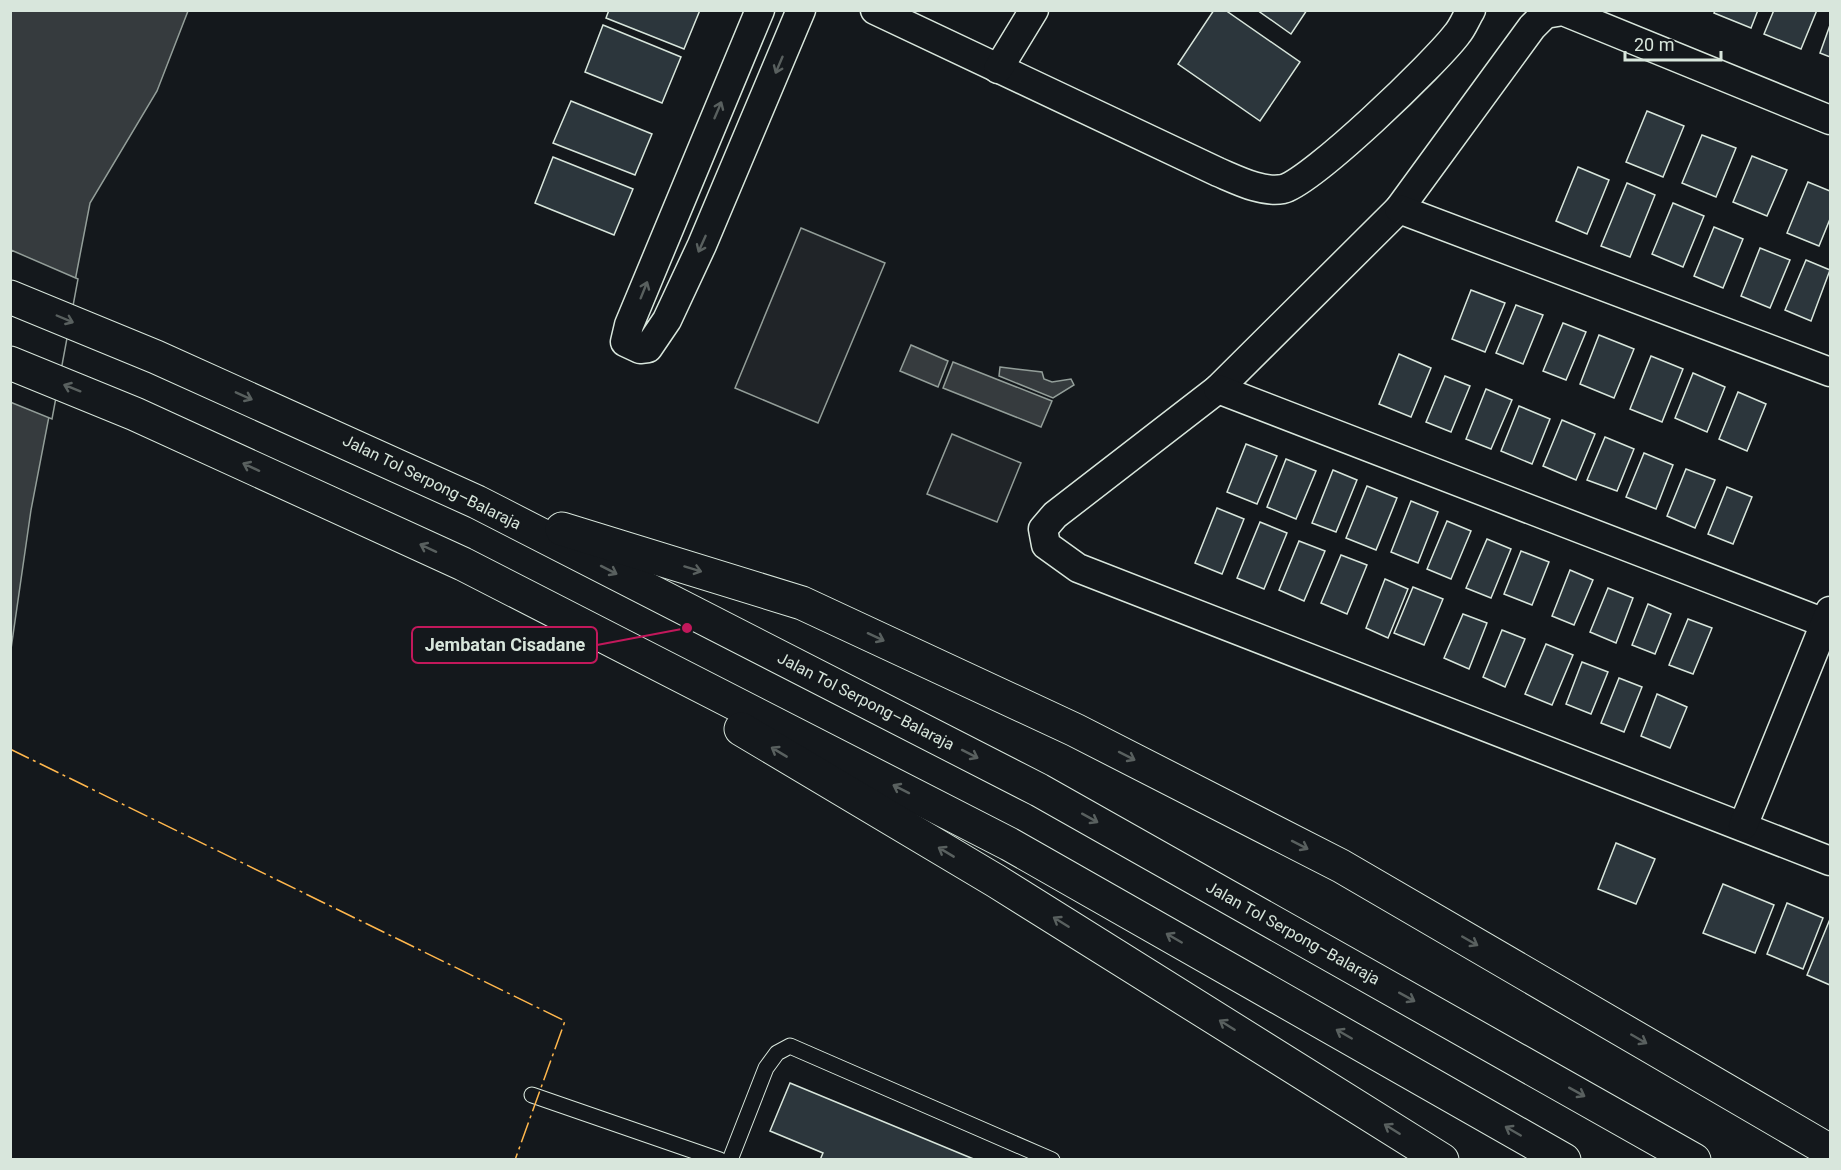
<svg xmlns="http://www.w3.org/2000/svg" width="1841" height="1170" font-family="Roboto,sans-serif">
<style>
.green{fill:#202428;stroke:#939e99;stroke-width:1.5}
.water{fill:#363b3e;stroke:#939e99;stroke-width:1.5}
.pier{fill:#14181c;stroke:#939e99;stroke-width:1.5}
.building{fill:#2c363c;stroke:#d8e6dc;stroke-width:1.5}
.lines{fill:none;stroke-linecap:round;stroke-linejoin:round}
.lane-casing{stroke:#d8e6dc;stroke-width:17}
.street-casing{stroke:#d8e6dc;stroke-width:31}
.highway-casing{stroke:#d8e6dc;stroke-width:35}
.lane{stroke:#14181c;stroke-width:15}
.street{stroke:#14181c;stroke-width:28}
.highway{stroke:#14181c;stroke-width:33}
.power{stroke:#ffb74d;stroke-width:1.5;stroke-dasharray:21 4.5 3 4.5;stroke-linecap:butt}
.oneway{stroke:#59605f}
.labels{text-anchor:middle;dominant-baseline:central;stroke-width:4.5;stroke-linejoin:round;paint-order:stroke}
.street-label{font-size:16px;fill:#d8e6dc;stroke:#14181c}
.leader{fill:none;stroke:#c2185b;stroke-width:2}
.callout-dot{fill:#c2185b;stroke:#14181c;stroke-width:2}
.callout{fill:#14181c;stroke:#c2185b;stroke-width:2}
.callout-label{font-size:18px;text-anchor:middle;font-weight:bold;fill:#d8e6dc}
</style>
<rect width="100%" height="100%" fill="#14181c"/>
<g class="green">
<polygon points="801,228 885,263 818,423 735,388"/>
<polygon points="952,434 1021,463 997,522 927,494"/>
</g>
<g class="water">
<polygon points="11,11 188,11 157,91 90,203 31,510 11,649"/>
<polygon points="911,345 948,361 938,387 900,371"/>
<polygon points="953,362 1052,401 1041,427 943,388"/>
<polygon points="1000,367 1042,372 1044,379 1052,382 1071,379 1074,385 1053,398 999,376"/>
</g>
<polygon class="pier" points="11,250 78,279 52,419 10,402"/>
<g class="building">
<polygon points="609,10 700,10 684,49 606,18"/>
<polygon points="1214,10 1225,10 1300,62 1260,121 1178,64"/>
<polygon points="1257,10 1307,10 1291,34"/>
<polygon points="1715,10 1758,10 1751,28 1714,13"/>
<polygon points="1774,10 1817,10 1801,49 1764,34"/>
<polygon points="603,25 681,57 662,103 585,72"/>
<polygon points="1830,25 1830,57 1820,53"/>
<polygon points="571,101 652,134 635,175 553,143"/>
<polygon points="1647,111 1684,126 1663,177 1626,162"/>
<polygon points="1702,135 1736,148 1716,197 1682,183"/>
<polygon points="1752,156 1787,170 1767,216 1733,202"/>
<polygon points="553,157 633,189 614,235 535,203"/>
<polygon points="1578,167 1609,180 1587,234 1556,221"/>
<polygon points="1808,182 1830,191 1830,219 1819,246 1787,233"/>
<polygon points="1627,183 1655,195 1630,257 1601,246"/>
<polygon points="1673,203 1704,216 1683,267 1652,254"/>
<polygon points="1714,227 1743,239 1723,288 1694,276"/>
<polygon points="1760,248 1790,260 1770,308 1741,296"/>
<polygon points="1806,260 1830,270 1811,321 1785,310"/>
<polygon points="1471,290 1505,303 1485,352 1452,339"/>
<polygon points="1516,305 1543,315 1523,364 1496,353"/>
<polygon points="1563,323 1586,332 1566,380 1543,371"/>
<polygon points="1599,335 1634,349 1614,398 1580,384"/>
<polygon points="1399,354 1431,368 1411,417 1379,404"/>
<polygon points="1651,356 1683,369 1662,422 1630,409"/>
<polygon points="1693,373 1725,387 1707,432 1675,418"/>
<polygon points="1445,376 1470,386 1451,432 1426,422"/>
<polygon points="1486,389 1512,400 1491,449 1466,439"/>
<polygon points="1738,392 1766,404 1747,451 1719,439"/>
<polygon points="1519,406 1550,419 1532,464 1501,451"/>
<polygon points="1562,420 1595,434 1576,480 1543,466"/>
<polygon points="1605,437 1634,449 1617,491 1587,480"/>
<polygon points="1246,444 1277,456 1257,504 1227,492"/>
<polygon points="1644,453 1673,465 1656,509 1626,497"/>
<polygon points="1286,459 1316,471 1296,519 1267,507"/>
<polygon points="1686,469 1715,480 1695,528 1667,516"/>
<polygon points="1333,470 1357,480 1336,532 1312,523"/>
<polygon points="1367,486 1397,498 1376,550 1346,538"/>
<polygon points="1727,487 1752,497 1733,544 1708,534"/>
<polygon points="1411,501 1438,512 1418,563 1391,552"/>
<polygon points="1217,508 1244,519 1222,574 1195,563"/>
<polygon points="1447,521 1471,531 1451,579 1427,569"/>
<polygon points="1260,522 1287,533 1264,589 1237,578"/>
<polygon points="1487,539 1511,549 1491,598 1466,588"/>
<polygon points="1299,541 1325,551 1304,601 1279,590"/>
<polygon points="1521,551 1549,562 1532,605 1504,594"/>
<polygon points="1341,555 1367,565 1347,614 1321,603"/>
<polygon points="1570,570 1593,580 1574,625 1552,616"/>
<polygon points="1385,579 1408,589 1388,638 1366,628"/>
<polygon points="1413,587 1443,599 1424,645 1394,633"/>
<polygon points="1608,588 1633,598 1616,643 1590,632"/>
<polygon points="1648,604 1671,614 1655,654 1632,645"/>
<polygon points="1463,614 1487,623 1469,669 1444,658"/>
<polygon points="1688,619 1712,628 1693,674 1669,665"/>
<polygon points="1502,630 1525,639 1505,687 1483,677"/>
<polygon points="1546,644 1573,655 1552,705 1525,694"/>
<polygon points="1582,662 1608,672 1591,714 1566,704"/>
<polygon points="1619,678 1642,687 1624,732 1601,723"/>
<polygon points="1657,694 1687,707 1670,748 1641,736"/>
<polygon points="1616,843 1655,859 1636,904 1598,889"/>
<polygon points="1723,884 1774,905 1755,953 1703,933"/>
<polygon points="1787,903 1823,918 1803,969 1767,954"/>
<polygon points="1830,919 1830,985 1807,975"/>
<polygon points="790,1083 976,1160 820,1160 823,1153 770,1131"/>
</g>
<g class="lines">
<defs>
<g id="lane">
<polyline points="532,1095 720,1160"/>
<polyline points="730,1160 766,1068 777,1053 790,1046 1052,1160"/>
</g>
<g id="street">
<polyline points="760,10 629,325 625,342 640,349 648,348 667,320 702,245 801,10"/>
<path d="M875,10L1218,172C1237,180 1262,193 1283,189C1312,182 1436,62 1457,34C1463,27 1466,18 1471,10"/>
<polyline points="998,69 1034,10"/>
<polyline points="1830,120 1563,11 1545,14 1532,27 1399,209 1218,389 1055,515 1043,529 1046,545 1078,568 1830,861"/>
<polyline points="1399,209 1830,372"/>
<polyline points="1218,389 1830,625"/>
<polyline points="1743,826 1830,611"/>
</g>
<g id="highway">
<polyline points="10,297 156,357 477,502 1039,790 1694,1160"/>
<polyline points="10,363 135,414 463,564 1009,844 1564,1160"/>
<polyline points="562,529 802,603 1075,730 1341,866 1830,1151"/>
<polyline points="741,729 996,881 1442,1160"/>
</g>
</defs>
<use href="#lane" class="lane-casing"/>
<use href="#street" class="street-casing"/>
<use href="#highway" class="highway-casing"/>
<use href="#lane" class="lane"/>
<use href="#street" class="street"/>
<use href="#highway" class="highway"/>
<polyline class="power" points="10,749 565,1021 515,1160"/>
</g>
<defs><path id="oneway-shaft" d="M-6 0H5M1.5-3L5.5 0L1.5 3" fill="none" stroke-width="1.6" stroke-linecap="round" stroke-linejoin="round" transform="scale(1.5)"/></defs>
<g class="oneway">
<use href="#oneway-shaft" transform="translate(779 65) rotate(113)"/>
<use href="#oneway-shaft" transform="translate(718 110) rotate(-67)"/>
<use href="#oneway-shaft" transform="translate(702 244) rotate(114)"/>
<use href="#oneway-shaft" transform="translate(644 290) rotate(-68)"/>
<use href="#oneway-shaft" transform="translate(65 319) rotate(23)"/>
<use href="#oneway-shaft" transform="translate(72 388) rotate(-158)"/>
<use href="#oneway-shaft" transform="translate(244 396) rotate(24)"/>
<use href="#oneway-shaft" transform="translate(251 467) rotate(-155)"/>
<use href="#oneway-shaft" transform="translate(428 548) rotate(-155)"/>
<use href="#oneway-shaft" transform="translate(693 569) rotate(17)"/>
<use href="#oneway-shaft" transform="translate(609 570) rotate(27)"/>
<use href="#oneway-shaft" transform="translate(876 637) rotate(25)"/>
<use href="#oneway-shaft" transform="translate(779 752) rotate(-149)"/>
<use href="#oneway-shaft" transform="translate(970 754) rotate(27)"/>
<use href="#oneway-shaft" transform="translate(1127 756) rotate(27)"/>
<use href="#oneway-shaft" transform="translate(901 789) rotate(-153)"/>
<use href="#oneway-shaft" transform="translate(1090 818) rotate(29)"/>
<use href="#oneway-shaft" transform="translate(1300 845) rotate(27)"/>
<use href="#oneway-shaft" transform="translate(946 852) rotate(-149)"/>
<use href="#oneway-shaft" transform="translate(1061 922) rotate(-148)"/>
<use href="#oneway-shaft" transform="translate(1174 938) rotate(-150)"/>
<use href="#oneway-shaft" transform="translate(1470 941) rotate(30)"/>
<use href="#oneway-shaft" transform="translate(1407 997) rotate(29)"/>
<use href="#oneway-shaft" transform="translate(1227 1025) rotate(-148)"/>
<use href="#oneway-shaft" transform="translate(1344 1034) rotate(-150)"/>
<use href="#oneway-shaft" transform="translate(1639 1039) rotate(30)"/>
<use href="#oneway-shaft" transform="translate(1577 1092) rotate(29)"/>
<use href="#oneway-shaft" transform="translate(1392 1129) rotate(-148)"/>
<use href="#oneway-shaft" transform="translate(1513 1131) rotate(-150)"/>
</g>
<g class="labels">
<g class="street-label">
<text transform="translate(432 482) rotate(26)">Jalan Tol Serpong–Balaraja</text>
<text transform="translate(866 701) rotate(27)">Jalan Tol Serpong–Balaraja</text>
<text transform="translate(1293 933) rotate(29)">Jalan Tol Serpong–Balaraja</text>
</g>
</g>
<path class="leader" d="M687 628L597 645"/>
<circle class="callout-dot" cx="687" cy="628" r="6"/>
<rect class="callout" x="412" y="627" width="185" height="36" rx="6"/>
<g class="callout-label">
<text x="505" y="651">Jembatan Cisadane</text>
</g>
<rect width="1841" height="1170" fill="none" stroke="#d8e6dc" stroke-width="24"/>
<path d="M1625 51v9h96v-9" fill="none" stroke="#d8e6dc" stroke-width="3"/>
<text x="1634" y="51" font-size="18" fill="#d8e6dc" stroke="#14181c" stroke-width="4.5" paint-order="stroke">20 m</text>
</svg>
